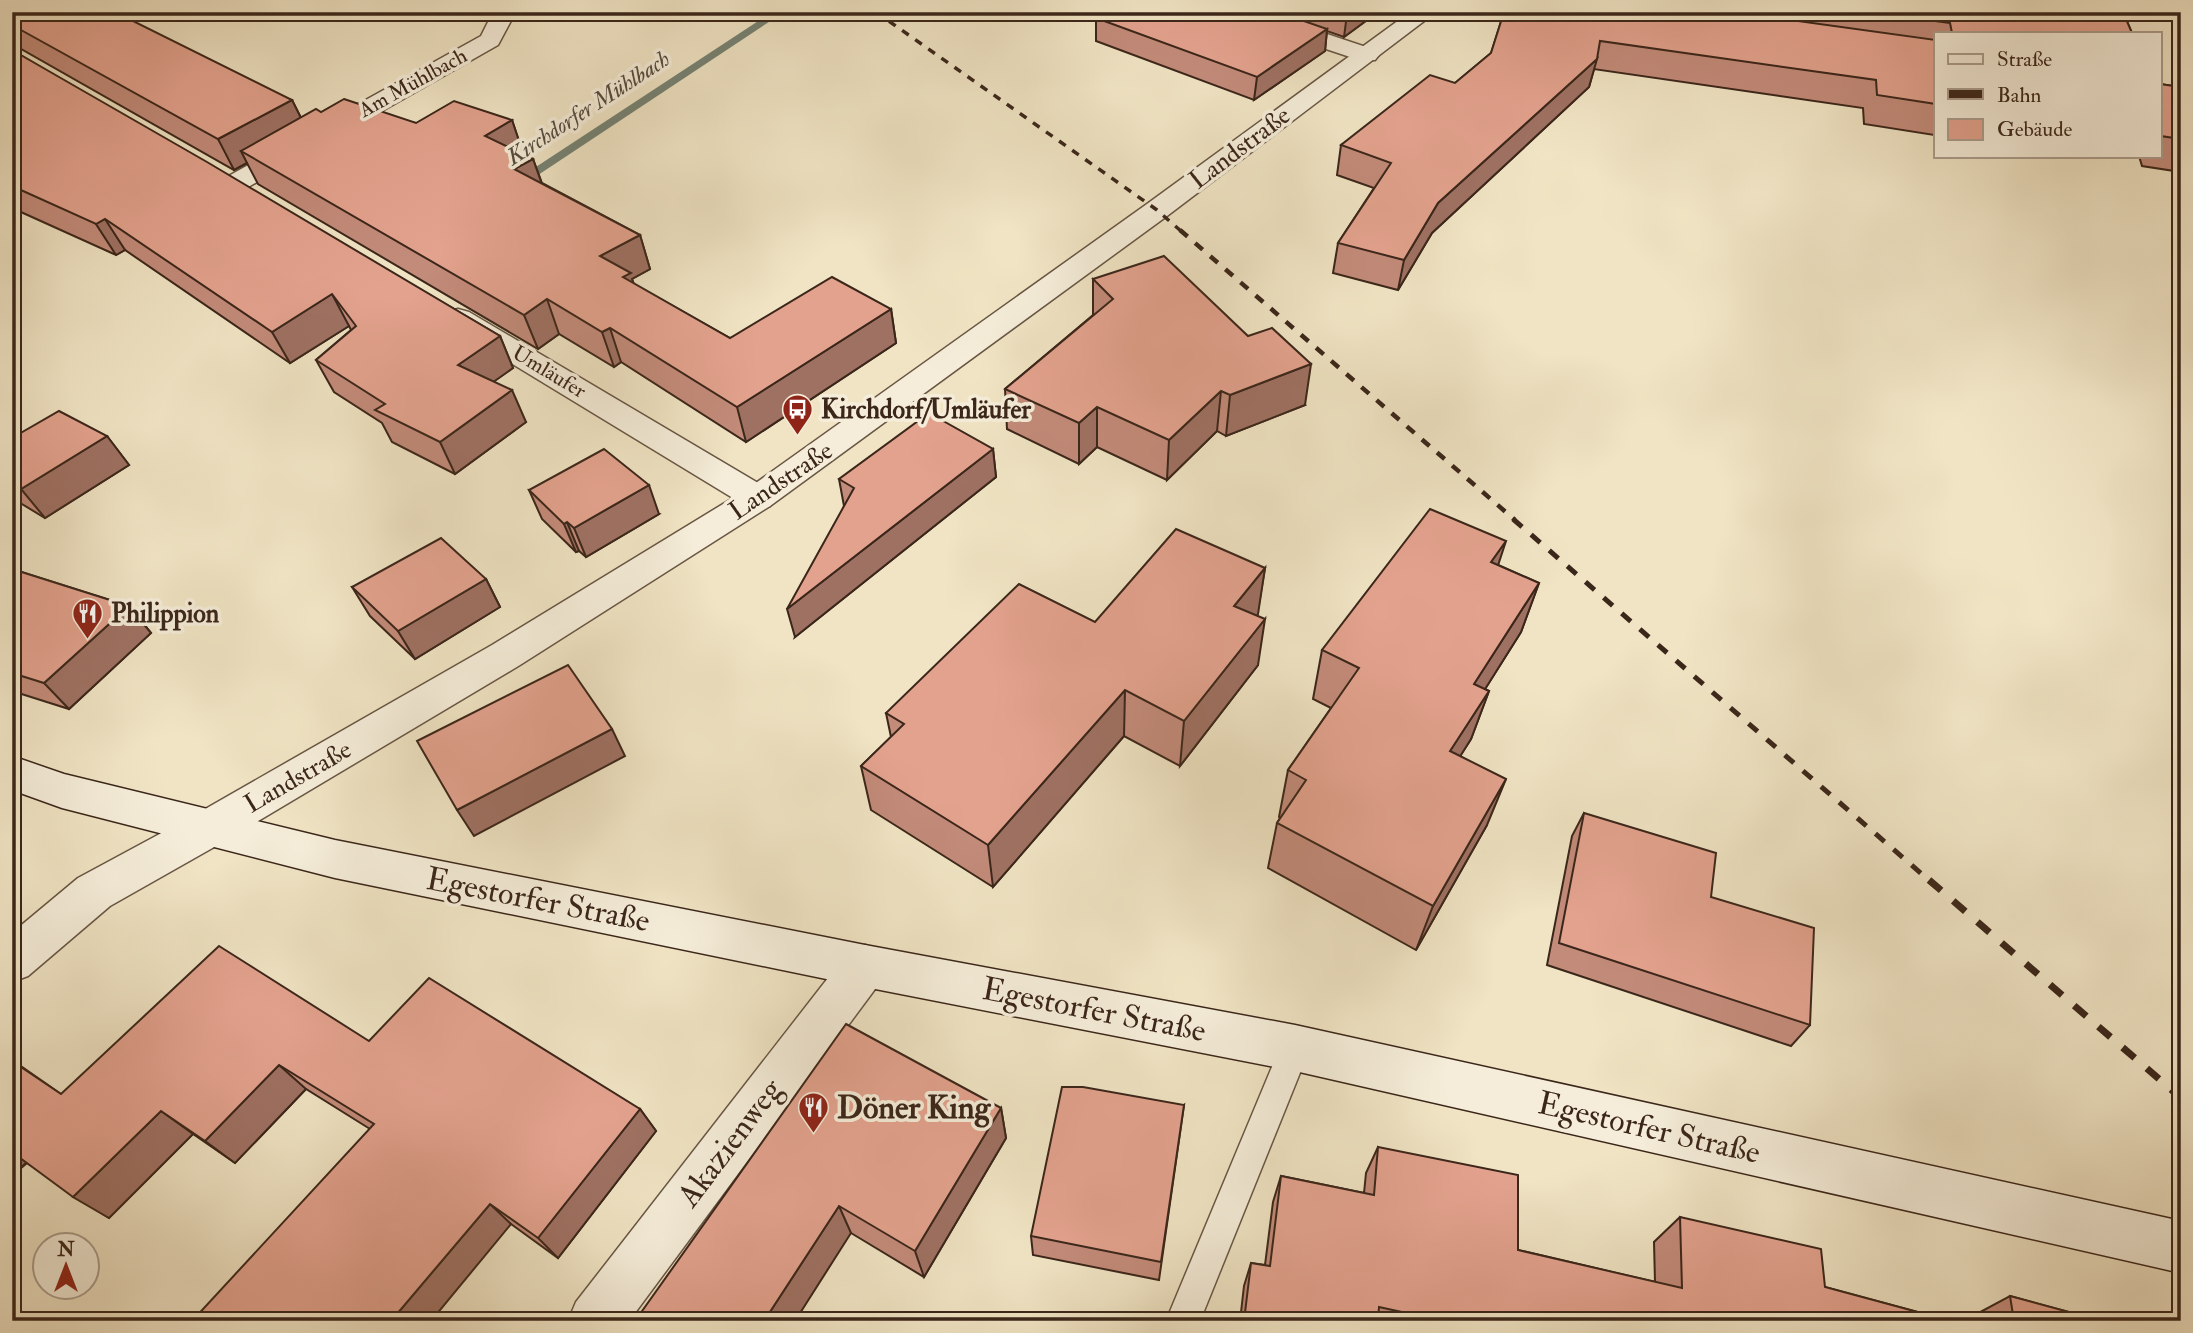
<svg xmlns="http://www.w3.org/2000/svg" width="2193" height="1333" font-family="'IM FELL Double Pica',serif">
<style>
.lines{fill:none;stroke-linecap:round;stroke-linejoin:round}
.stream{fill:#758273;fill-rule:evenodd}
.service-casing{stroke:#685644;stroke-width:3}
.minor-casing{stroke:#685644;stroke-width:3}
.tertiary-casing{stroke:#685644;stroke-width:3}
.secondary-casing{stroke:#3b261a;stroke-width:3}
.service{fill:#f5edd9;fill-rule:evenodd}
.minor{fill:#f5edd9;fill-rule:evenodd}
.tertiary{fill:#f5edd9;fill-rule:evenodd}
.secondary{fill:#f5edd9;fill-rule:evenodd}
.rail-far3{stroke:#3b261a;stroke-width:3.5;stroke-dasharray:8 8;stroke-linecap:butt}
.rail-far2{stroke:#3b261a;stroke-width:4.5;stroke-dasharray:10 10;stroke-linecap:butt}
.rail-far1{stroke:#3b261a;stroke-width:5;stroke-dasharray:12 12;stroke-linecap:butt}
.rail{stroke:#3b261a;stroke-width:7;stroke-dasharray:16 16;stroke-linecap:butt}
.wall{fill:#c38b7a;stroke:#3b261a;stroke-width:2}
.shaded-wall{fill:#9f7163;stroke:#3b261a;stroke-width:2}
.building{fill:#e3a28e;stroke:#3b261a;stroke-width:2}
.labels{text-anchor:middle;dominant-baseline:central;stroke-width:7;stroke-linejoin:round;paint-order:stroke}
.far-street-label{font-size:21px;fill:#3b261a;stroke:#f5edd9}
.far-water-label{font-size:23px;font-style:italic;fill:#534c3f;stroke:#f5edd9}
.street-label{font-size:26px;fill:#3b261a;stroke:#f5edd9}
.poi-label{font-size:26px;font-weight:bold;fill:#3b261a;stroke:#f5edd9;text-anchor:start}
.near-street-label{font-size:32px;fill:#3b261a;stroke:#f5edd9}
.near-poi-label{font-size:32px;font-weight:bold;fill:#3b261a;stroke:#f5edd9;text-anchor:start}
</style>
<rect width="100%" height="100%" fill="#f0e4c4"/>
<filter id="stains"><feTurbulence type="fractalNoise" baseFrequency=".00286" numOctaves="4"/><feColorMatrix values="0 0 0 0 .2 0 0 0 0 .09 0 0 0 0 .02 0 0 0 .5 -.17"/></filter>
<radialGradient id="worn" r=".72"><stop offset=".6" stop-color="#630" stop-opacity="0"/><stop offset="1" stop-color="#630" stop-opacity=".3"/></radialGradient>
<g class="lines">
<polygon class="stream" points="772,12 784,12 523,185 513,182"/>
<defs>
<polygon id="service" points="1295,1034 1306,1038 1310,1048 1200,1321 1166,1321 1284,1038"/>
<g id="minor">
<polygon points="486,12 510,12 513,17 498,45 243,190 234,192 225,190 221,184 225,178 481,36 490,18"/>
<path d="M1078,12H1129L1126,17C1112,20 1095,20 1081,17Z"/>
<polygon points="1227,12 1261,12 1375,50 1379,55 1375,60 1359,60 1230,17"/>
<polygon points="458,309 469,312 770,490 775,498 770,506 758,510 746,506 447,324 443,318 447,312"/>
<polygon points="208,811 223,816 229,829 223,842 110,906 28,976 12,982 12,933 78,878 193,816"/>
<polygon points="865,945 881,951 888,966 881,981 629,1321 568,1321 576,1302 849,951"/>
</g>
<polygon id="tertiary" points="1410,12 1436,12 1167,216 770,506 520,665 223,842 208,847 193,842 187,829 193,816 492,645 746,490 1147,204"/>
<polygon id="secondary" points="12,756 64,774 335,840 865,945 1295,1025 2181,1221 2181,1273 1295,1071 865,987 335,878 62,808 12,790"/>
</defs>
<use href="#service" class="service-casing"/>
<use href="#minor" class="minor-casing"/>
<use href="#tertiary" class="tertiary-casing"/>
<use href="#secondary" class="secondary-casing"/>
<use href="#service" class="service"/>
<use href="#minor" class="minor"/>
<use href="#tertiary" class="tertiary"/>
<use href="#secondary" class="secondary"/>
<polyline class="rail-far3" points="876,12 1157,210 1182,232"/>
<polyline class="rail-far2" points="1180,230 1515,520"/>
<polyline class="rail-far1" points="1513,519 1931,882"/>
<polyline class="rail" points="1929,880 2181,1098"/>
</g>
<g class="wall">
<polygon points="12,12 292,100 301,118 321,112 416,123 512,120 523,153 522,154 533,159 542,183 640,235 650,269 632,279 634,284 730,338 891,309 896,343 746,442 621,362 614,367 559,334 538,349 258,184 247,163 234,170 21,49 12,47"/>
<polygon points="1106,12 1378,12 1344,37 1327,31 1325,51 1254,100 1096,41 1096,18"/>
<polygon points="1504,12 2123,12 2132,33 1936,33 1936,132 1934,135 1864,124 1863,108 1594,69 1589,87 1432,233 1398,290 1333,273 1338,243 1374,188 1337,175 1341,145 1455,83 1491,53"/>
<polygon points="12,50 500,336 513,368 493,382 526,422 455,474 392,442 382,423 334,392 316,360 351,330 349,326 290,363 125,250 116,255 12,208"/>
<polygon points="2160,84 2181,87 2181,172 2142,166 2139,156 2160,156"/>
<polygon points="1093,279 1305,405 1226,436 1217,431 1167,480 1097,447 1079,464 1007,429 1005,389 1093,315"/>
<polygon points="107,436 129,465 45,518 12,498 12,438"/>
<polygon points="993,449 996,477 795,637 844,506 839,479"/>
<polygon points="529,490 659,514 586,557 579,551 576,552 542,519"/>
<polygon points="1498,565 1539,583 1521,632 1485,689 1489,691 1471,739 1460,756 1487,825 1416,950 1268,868 1277,823 1280,818 1279,817 1288,770 1331,708 1313,699 1322,650"/>
<polygon points="1265,568 1257,616 1258,665 1180,766 1124,736 993,887 871,810 861,766 891,737 886,713 1095,622"/>
<polygon points="12,569 129,606 151,633 69,709 12,691"/>
<polygon points="486,579 500,607 415,659 370,616 352,587"/>
<polygon points="1584,813 1711,897 1810,1025 1791,1046 1547,965 1572,836"/>
<polygon points="369,1041 640,1109 656,1131 558,1258 511,1224 370,1129 306,1089 235,1163 193,1134 109,1218 27,1163 12,1176 12,1060 61,1094"/>
<polygon points="1184,1105 1159,1280 1033,1255 1031,1236"/>
<polygon points="1001,1108 1006,1138 924,1277 851,1233 635,1321"/>
<polygon points="1378,1147 1518,1250 1655,1282 1654,1242 1680,1217 1825,1287 1951,1321 1240,1321 1244,1286 1251,1263 1265,1265 1273,1202 1281,1176 1364,1193 1366,1173"/>
<polygon points="2010,1296 2102,1321 1970,1321 1969,1318"/>
</g>
<g class="shaded-wall">
<polygon points="1350,12 1378,12 1344,37 1347,14"/>
<polygon points="1327,29 1325,51 1254,100 1257,77"/>
<polygon points="1597,59 1589,87 1432,233 1398,290 1404,260 1438,203"/>
<polygon points="292,100 307,130 241,151 247,163 234,170 218,139"/>
<polygon points="512,120 523,153 497,169 485,136"/>
<polygon points="533,159 545,193 514,169"/>
<polygon points="105,219 125,250 116,255 96,224"/>
<polygon points="640,235 650,269 632,279 641,308 600,256"/>
<polygon points="332,294 349,326 290,363 272,332"/>
<polygon points="547,299 559,334 538,349 524,315"/>
<polygon points="891,309 896,343 746,442 737,407"/>
<polygon points="610,328 621,362 614,367 602,332"/>
<polygon points="500,336 513,368 472,397 458,365"/>
<polygon points="1311,364 1305,405 1226,436 1230,395"/>
<polygon points="512,390 526,422 455,474 440,442"/>
<polygon points="1221,391 1217,431 1167,480 1169,440"/>
<polygon points="1097,407 1097,447 1079,464 1079,423"/>
<polygon points="107,436 129,465 45,518 21,489"/>
<polygon points="993,449 996,477 795,637 787,609"/>
<polygon points="649,485 659,514 586,557 574,528"/>
<polygon points="567,522 579,551 576,552 564,524"/>
<polygon points="1506,541 1490,590 1491,562"/>
<polygon points="1265,568 1258,614 1229,652 1234,606"/>
<polygon points="486,579 500,607 415,659 398,631"/>
<polygon points="1539,583 1521,632 1458,732 1474,684"/>
<polygon points="129,606 151,633 69,709 44,683"/>
<polygon points="1265,619 1258,665 1180,766 1184,721"/>
<polygon points="1125,690 1124,736 993,887 988,845"/>
<polygon points="1489,691 1471,739 1434,798 1450,751"/>
<polygon points="612,729 625,756 474,836 457,810"/>
<polygon points="1506,779 1487,825 1416,950 1433,906"/>
<polygon points="279,1065 306,1089 235,1163 205,1141"/>
<polygon points="1001,1108 1006,1138 924,1277 915,1251"/>
<polygon points="640,1109 656,1131 558,1258 538,1238"/>
<polygon points="161,1111 193,1134 109,1218 73,1197"/>
<polygon points="12,1149 30,1159 12,1176"/>
<polygon points="490,1204 511,1224 431,1321 391,1321"/>
<polygon points="839,1206 851,1233 795,1321 764,1321"/>
</g>
<g class="building">
<polygon points="12,12 115,12 292,100 218,139 12,25"/>
<polygon points="1106,12 1278,12 1327,29 1257,77 1096,18"/>
<polygon points="1504,12 1732,12 1936,40 1936,104 1877,95 1876,80 1600,41 1597,59 1438,203 1404,260 1338,243 1391,163 1341,145 1430,75 1455,83 1491,53"/>
<polygon points="1867,12 2123,12 2132,33 1952,33 1950,23"/>
<polygon points="12,50 207,162 500,336 458,365 512,390 440,442 375,410 385,404 316,360 356,326 332,294 272,332 105,219 96,224 12,186"/>
<polygon points="2160,84 2181,87 2181,139 2161,136 2160,133"/>
<polygon points="344,99 416,123 454,101 512,120 485,136 533,159 514,169 640,235 600,256 631,273 623,277 730,338 832,277 891,309 737,407 610,328 602,332 547,299 524,315 241,151 316,109 321,112"/>
<polygon points="1164,256 1248,336 1272,328 1311,364 1230,395 1221,391 1169,440 1097,407 1079,423 1005,389 1113,299 1093,279"/>
<polygon points="59,411 107,436 21,489 12,483 12,438"/>
<polygon points="929,413 993,449 787,609 854,488 839,479"/>
<polygon points="604,449 649,485 574,528 567,522 564,524 529,490"/>
<polygon points="1430,509 1506,541 1491,562 1539,583 1474,684 1489,691 1450,751 1506,779 1433,906 1277,823 1306,780 1288,770 1359,668 1322,650"/>
<polygon points="1176,529 1265,568 1234,606 1265,619 1184,721 1125,690 988,845 861,766 904,724 886,713 1019,584 1095,622"/>
<polygon points="441,538 486,579 398,631 352,587"/>
<polygon points="12,569 129,606 44,683 12,673"/>
<polygon points="568,665 612,729 457,810 417,741"/>
<polygon points="1584,813 1716,853 1711,897 1814,928 1810,1025 1559,943"/>
<polygon points="219,946 369,1041 429,978 640,1109 538,1238 490,1204 391,1321 192,1321 374,1124 279,1065 205,1141 161,1111 73,1197 12,1152 12,1061 61,1094"/>
<polygon points="846,1024 1001,1108 915,1251 839,1206 764,1321 635,1321"/>
<polygon points="1062,1087 1083,1087 1184,1105 1161,1262 1031,1236"/>
<polygon points="1378,1147 1518,1175 1518,1250 1682,1288 1680,1217 1821,1249 1825,1287 1951,1321 1443,1321 1379,1307 1378,1321 1244,1321 1251,1263 1270,1266 1281,1176 1374,1195"/>
<polygon points="2010,1296 2102,1321 2014,1321"/>
</g>
<defs>
<symbol id="bus-pin" viewBox="-11 -11 22 30"><path d="M0 17L-7.5 6A9.5 9.5 0 1 1 7.5 6Z" fill="#8f2418" stroke="#f5edd9"/><path d="M-5-6H5V4H4V6H2V4H-2V6H-4V4H-5ZM-3.5-4V0h7V-4ZM-3.5 1.2v1.5H-2V1.2ZM2 1.2v1.5H3.5V1.2Z" fill="#fff"/></symbol>
<symbol id="restaurant-pin" viewBox="-11 -11 22 30"><path d="M0 17L-7.5 6A9.5 9.5 0 1 1 7.5 6Z" fill="#8f2418" stroke="#f5edd9"/><path d="M-5-6h1v4h1v-4h1v4h1v-4h1v5L-1.5 .5V6h-2V.5L-5-1ZM5-6V6H3V1.5H1.5Q1.5-4 5-6Z" fill="#fff"/></symbol>
</defs>
<g fill-rule="evenodd">
<use href="#bus-pin" x="780" y="392" width="35" height="47"/>
<use href="#restaurant-pin" x="70" y="596" width="35" height="47"/>
<use href="#restaurant-pin" x="796" y="1090" width="35" height="47"/>
</g>
<g class="labels">
<g class="far-street-label">
<text transform="translate(413 83) rotate(-29)">Am Mühlbach</text>
<text transform="translate(549 372) rotate(31)">Umläufer</text>
</g>
<g class="far-water-label">
<text transform="translate(588 108) rotate(-33)">Kirchdorfer Mühlbach</text>
</g>
<g class="street-label">
<text transform="translate(1240 148) rotate(-37)">Landstraße</text>
<text transform="translate(781 481) rotate(-34)">Landstraße</text>
<text transform="translate(298 777) rotate(-30)">Landstraße</text>
</g>
<g class="poi-label">
<text x="821" y="410">Kirchdorf/Umläufer</text>
<text x="111" y="614">Philippion</text>
</g>
<g class="near-street-label">
<text transform="translate(538 900) rotate(11)">Egestorfer Straße</text>
<text transform="translate(1094 1010) rotate(11)">Egestorfer Straße</text>
<text transform="translate(1649 1128) rotate(13)">Egestorfer Straße</text>
<text transform="translate(730 1143) rotate(-53)">Akazienweg</text>
</g>
<g class="near-poi-label">
<text x="837" y="1108">Döner King</text>
</g>
</g>
<rect width="2193" height="1333" fill="none" stroke="#f0e4c4" stroke-width="42"/>
<rect x="14" y="14" width="2165" height="1305" fill="none" stroke="#3b261a" stroke-width="3.5"/>
<rect x="21" y="21" width="2151" height="1291" fill="none" stroke="#3b261a" stroke-width="2"/>
<rect x="1934" y="32" width="228" height="126" fill="#f5edd9" stroke="#ab9d8d" stroke-width="2"/>
<rect x="1948" y="54" width="35" height="10" fill="#f5edd9" stroke="#ab9d8d" stroke-width="2"/>
<text x="1997" y="66" font-size="21" fill="#3b261a">Straße</text>
<rect x="1948" y="89" width="35" height="10" fill="#3b261a" stroke="#ab9d8d" stroke-width="2"/>
<text x="1997" y="102" font-size="21" fill="#3b261a">Bahn</text>
<rect x="1948" y="119" width="35" height="21" fill="#e3a28e" stroke="#ab9d8d" stroke-width="2"/>
<text x="1997" y="136" font-size="21" fill="#3b261a">Gebäude</text>
<g transform="translate(66 1266)"><circle r="33" fill="#f5edd9" stroke="#ab9d8d" stroke-width="2"/>
<path d="M0-5L12 26L0 18L-12 26Z" fill="#8f2418"/>
<text y="-10" font-size="19" font-weight="bold" text-anchor="middle" fill="#3b261a">N</text>
</g>
<rect width="100%" height="100%" filter="url(#stains)"/>
<rect width="100%" height="100%" fill="url(#worn)"/>
</svg>
